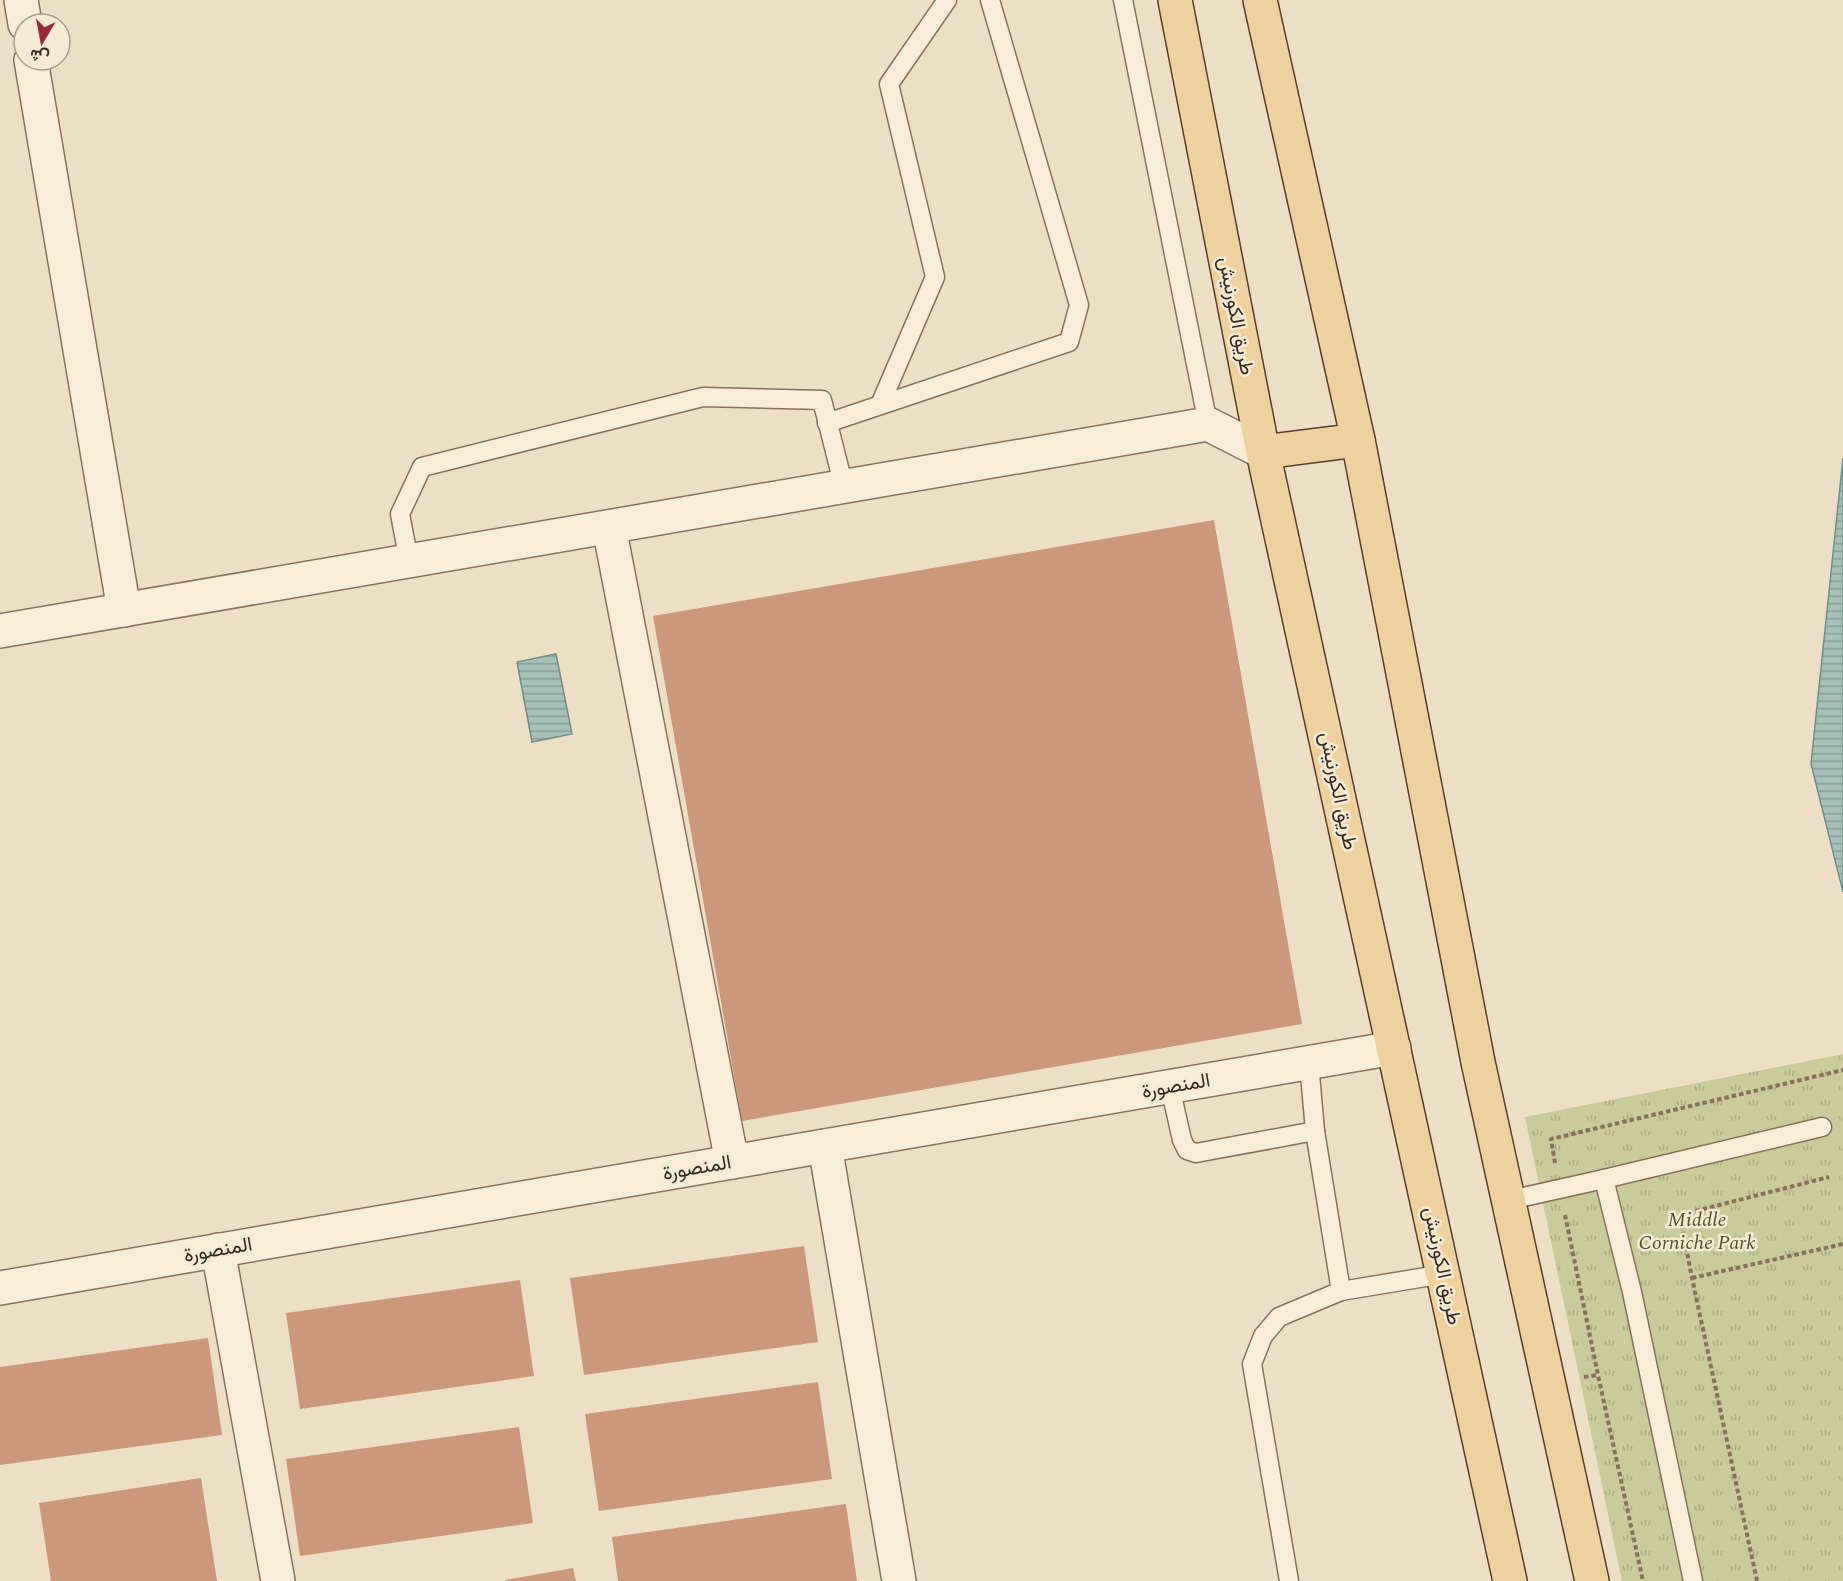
<svg xmlns="http://www.w3.org/2000/svg" width="1843" height="1581" font-family="Spectral,Vazirmatn,serif">
<style>
.grass{fill:url(#grass-tufts)}
.water{fill:url(#water-rules);stroke:#6e8f85;stroke-width:1.5}
.building{fill:#cb987d}
.lines{fill:none;stroke-linecap:round;stroke-linejoin:round}
.lane-casing{stroke:#88715c;stroke-width:21}
.street-casing{stroke:#88715c;stroke-width:36}
.primary-casing{stroke:#563f30;stroke-width:36}
.path{stroke:#88715c;stroke-width:4;stroke-dasharray:4.5 3;stroke-linecap:butt}
.lane{stroke:#f8edd9;stroke-width:18}
.street{stroke:#f8edd9;stroke-width:33}
.primary{stroke:#efd19f;stroke-width:33}
.labels{text-anchor:middle;dominant-baseline:central;stroke-width:5;stroke-linejoin:round;paint-order:stroke}
.street-label{font-size:20px;fill:#392a1f;stroke:#f5ead5}
.park-label{font-size:20px;font-style:italic;fill:#4c5526;stroke:#f5ead5}
</style>
<defs>
<pattern id="grass-tufts" width="24" height="20" patternUnits="userSpaceOnUse" patternTransform="scale(1.5)"><rect width="24" height="20" fill="#c9cb9a"/><path d="M3 7l-1-3M5 7V3M7 7l1-3M15 17l-1-3M17 17v-4M19 17l1-3" fill="none" stroke="#adae84"/></pattern>
<pattern id="water-rules" width="6" height="5" patternUnits="userSpaceOnUse" patternTransform="scale(1.5)"><rect width="6" height="5" fill="#a7c1b8"/><path d="M0 2.5h6" fill="none" stroke="#899d95"/></pattern>
</defs>
<rect width="100%" height="100%" fill="#eddfc6"/>
<polygon class="grass" points="1843,1054 1843,1581 1622,1581 1525,1117"/>
<g class="water">
<polygon points="1843,458 1843,892 1811,764"/>
<polygon points="556,654 572,734 532,742 517,662"/>
</g>
<g class="building">
<polygon points="1214,520 1302,1024 742,1121 653,616"/>
<polygon points="804,1246 818,1342 584,1375 570,1278"/>
<polygon points="520,1280 534,1376 300,1409 286,1313"/>
<polygon points="208,1338 222,1435 0,1465 0,1367"/>
<polygon points="818,1382 832,1479 599,1511 585,1414"/>
<polygon points="519,1427 533,1523 300,1556 286,1459"/>
<polygon points="201,1478 217,1581 51,1581 39,1503"/>
<polygon points="846,1504 857,1581 618,1581 612,1537"/>
<polygon points="573,1568 576,1581 505,1581 505,1580"/>
</g>
<g class="lines">
<defs>
<g id="lane">
<polyline points="1123,0 1208,424"/>
<polyline points="880,405 935,277 889,84 947,0"/>
<polyline points="827,423 1069,342 1079,305 990,0"/>
<polyline points="409,561 400,514 422,467 703,397 822,400 844,487"/>
<polyline points="1170,1087 1182,1140 1187,1150 1196,1153 1315,1131 1309,1063"/>
<polyline points="1315,1131 1341,1291"/>
<polyline points="1604,1179 1822,1127"/>
<polyline points="1510,1200 1604,1179 1632,1292 1693,1581"/>
<polyline points="1289,1581 1252,1364 1263,1336 1279,1317 1341,1291 1444,1274"/>
</g>
<g id="street">
<polyline points="21,0 25,24"/>
<polyline points="31,60 124,610"/>
<polyline points="609,527 732,1162"/>
<polyline points="0,631 1208,424 1263,452"/>
<polyline points="825,1146 899,1581"/>
<polyline points="218,1250 278,1581"/>
<polyline points="0,1288 1394,1048"/>
</g>
<g id="primary">
<polyline points="1175,0 1263,452 1510,1581"/>
<polyline points="1260,0 1358,440 1478,1062 1592,1581"/>
<polyline points="1263,452 1358,440"/>
</g>
</defs>
<use href="#lane" class="lane-casing"/>
<use href="#street" class="street-casing"/>
<use href="#primary" class="primary-casing"/>
<g class="path">
<polyline points="1555,1163 1551,1139 1843,1070"/>
<polyline points="1565,1215 1598,1375 1643,1581"/>
<polyline points="1692,1278 1843,1244"/>
<polyline points="1584,1377 1598,1375"/>
<polyline points="1757,1581 1692,1278 1680,1215 1829,1177"/>
</g>
<use href="#lane" class="lane"/>
<use href="#street" class="street"/>
<use href="#primary" class="primary"/>
</g>
<g class="labels">
<g class="street-label">
<text transform="translate(1236 316) rotate(79)">طريق الكورنيش</text>
<text transform="translate(1338 791) rotate(78)">طريق الكورنيش</text>
<text transform="translate(1176 1086) rotate(-10)">المنصورة</text>
<text transform="translate(697 1168) rotate(-10)">المنصورة</text>
<text transform="translate(218 1250) rotate(-10)">المنصورة</text>
<text transform="translate(1442 1266) rotate(78)">طريق الكورنيش</text>
</g>
<g class="park-label">
<text x="1697" y="1220">Middle<tspan x="1697" dy="23">Corniche Park</tspan></text>
</g>
</g>
<g transform="translate(42 42) rotate(190)"><circle r="28" fill="#f5ead5" stroke="#aa9d8c" stroke-width="1.5"/>
<path d="M0-4.5L10 22L0 15L-10 22Z" fill="#962d35"/>
<text y="-9" font-size="16" font-weight="bold" text-anchor="middle" fill="#392a1f">ش</text>
</g>
</svg>
